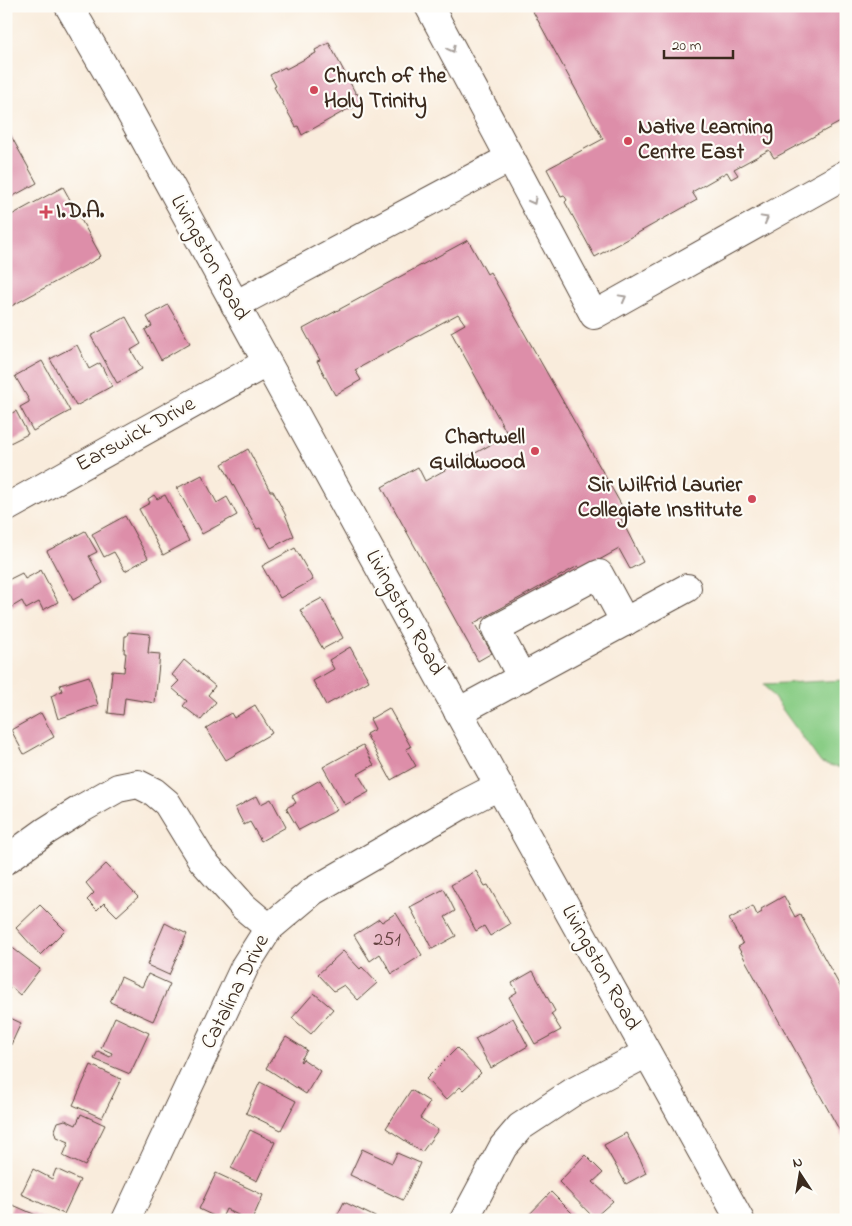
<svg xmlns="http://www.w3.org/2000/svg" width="852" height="1226" font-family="'Indie Flower',sans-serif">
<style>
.green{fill:#8acd86;stroke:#627c52}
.building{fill:#dd8ea9}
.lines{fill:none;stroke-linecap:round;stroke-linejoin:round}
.minor-casing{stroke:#58473a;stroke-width:30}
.minor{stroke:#fff;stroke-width:28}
.oneway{stroke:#a79f9a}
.poi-dot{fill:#d1495b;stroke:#fdfcf7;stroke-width:2}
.labels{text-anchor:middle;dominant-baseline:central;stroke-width:4.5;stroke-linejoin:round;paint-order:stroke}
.number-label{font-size:20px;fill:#644341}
.poi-label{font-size:22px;font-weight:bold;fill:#3b2a1e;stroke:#fdfcf7;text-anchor:start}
.street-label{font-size:22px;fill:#3b2a1e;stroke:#fdfcf7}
</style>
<rect width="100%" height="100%" fill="#fdfcf7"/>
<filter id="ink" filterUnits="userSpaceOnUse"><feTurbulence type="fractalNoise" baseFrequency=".02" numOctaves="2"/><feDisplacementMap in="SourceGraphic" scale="10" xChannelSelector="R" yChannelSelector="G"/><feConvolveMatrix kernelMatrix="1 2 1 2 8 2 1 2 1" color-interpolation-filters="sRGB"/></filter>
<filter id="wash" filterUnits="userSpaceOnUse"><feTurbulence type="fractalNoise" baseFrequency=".0096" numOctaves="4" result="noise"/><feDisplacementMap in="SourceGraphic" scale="20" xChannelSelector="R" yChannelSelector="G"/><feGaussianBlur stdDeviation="1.12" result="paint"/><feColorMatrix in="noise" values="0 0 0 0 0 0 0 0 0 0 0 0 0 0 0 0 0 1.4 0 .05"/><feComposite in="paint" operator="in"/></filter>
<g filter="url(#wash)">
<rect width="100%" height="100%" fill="#f9ecdc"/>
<polygon class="green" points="846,680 846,769 821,763 764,684"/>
<g id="blocks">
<g class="building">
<polygon points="530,6 846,6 846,101 843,103 846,108 846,119 774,158 769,150 734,169 738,175 731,179 727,172 692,192 697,200 595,257 565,202 567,200 564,195 561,196 547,169 603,139"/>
<polygon points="329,43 356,94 357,93 362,103 349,110 348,109 302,135 298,126 296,127 274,87 276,86 270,75 285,67 286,69 316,53 315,50"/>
<polygon points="6,127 37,183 6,200"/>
<polygon points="63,187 101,256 98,257 99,258 6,309 6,218"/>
<polygon points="468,240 487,274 490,272 627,515 621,519 643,562 630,569 619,549 581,570 578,566 474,623 492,653 478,661 382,487 418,467 425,481 508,435 451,332 465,324 458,314 355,370 361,380 335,395 317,361 320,360 303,329"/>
<polygon points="168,305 190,343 161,360 145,330 152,326 147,317"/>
<polygon points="126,317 141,344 131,350 142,369 117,383 91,336"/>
<polygon points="77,345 89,369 100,363 112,386 76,406 50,359"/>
<polygon points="42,361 70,411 33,431 20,407 29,402 29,400 15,376"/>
<polygon points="16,411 28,434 6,445 6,416"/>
<polygon points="248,449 270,491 273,491 285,514 294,536 271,548 260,528 257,529 222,464"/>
<polygon points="202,475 217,503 227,497 237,515 202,534 177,488"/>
<polygon points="154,495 157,499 165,495 189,541 163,555 139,509 150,503 148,499"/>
<polygon points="125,516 148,558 125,571 114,552 104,557 92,534"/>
<polygon points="85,531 97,552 89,556 103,583 73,600 47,551"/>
<polygon points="295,548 313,580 280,598 262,566"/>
<polygon points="41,570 58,602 43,610 39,602 26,609 22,601 12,607 6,597 6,581 22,573 25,579"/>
<polygon points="322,598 343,638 323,649 300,610"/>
<polygon points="128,632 150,634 148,653 160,654 155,703 125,698 123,715 108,713 112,671 124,672 126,653 124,653 125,636 127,636"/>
<polygon points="350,647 369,681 326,705 313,681 334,669 329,660"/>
<polygon points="184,660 215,686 208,695 216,702 201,720 183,706 187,701 172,688 179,681 172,675"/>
<polygon points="89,676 98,705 58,719 51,696 62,691 60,685"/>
<polygon points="255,705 272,733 226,760 206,728 231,713 234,718"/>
<polygon points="389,708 411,747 406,749 416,766 391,780 366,734 375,729 370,719"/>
<polygon points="41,713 54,737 24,754 11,730"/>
<polygon points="363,745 374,765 358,774 369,792 345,805 323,767"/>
<polygon points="320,780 337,810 299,830 286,808 296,803 292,796"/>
<polygon points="257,796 261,804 271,799 286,827 261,841 250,822 244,825 235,808"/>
<polygon points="106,864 138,897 117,916 104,903 97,910 87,900 94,893 86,883"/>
<polygon points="476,871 485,886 488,885 510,924 490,936 484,926 476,931 451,885"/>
<polygon points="444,889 455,911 445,917 456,936 432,949 410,907"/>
<polygon points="784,896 795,917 800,914 846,997 846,1142 738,947 743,944 729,919 753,906 757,915 762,912 761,909"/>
<polygon points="40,905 65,930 40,955 16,928"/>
<polygon points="396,913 422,955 392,974 380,954 370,961 354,935 379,919 382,922"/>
<polygon points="165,923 187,934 169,975 147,965"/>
<polygon points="10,946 40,969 20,995 11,987 6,993 6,951"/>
<polygon points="343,951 360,969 362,967 377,983 358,1000 344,985 334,991 318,974"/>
<polygon points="533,971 555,1011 551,1014 561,1030 535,1044 509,997 517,992 512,983"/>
<polygon points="148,974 170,984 153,1021 110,1002 121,977 142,987"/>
<polygon points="314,993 333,1009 311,1034 292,1018"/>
<polygon points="6,1016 21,1023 9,1049 6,1048"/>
<polygon points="115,1017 149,1033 130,1074 94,1059 98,1051 110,1057 112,1053 101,1048"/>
<polygon points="513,1018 528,1046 491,1068 475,1039"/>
<polygon points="286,1037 307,1050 300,1061 301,1062 303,1059 320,1071 306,1094 266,1068"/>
<polygon points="457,1048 481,1073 463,1090 460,1087 446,1100 426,1079"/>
<polygon points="91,1065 121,1079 102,1118 73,1105"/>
<polygon points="260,1082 296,1101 281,1130 246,1113"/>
<polygon points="411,1090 430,1102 420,1118 438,1130 422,1152 386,1128"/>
<polygon points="81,1114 105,1125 85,1166 63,1156 69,1142 57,1137 55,1130 58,1122 65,1120 76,1125"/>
<polygon points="250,1130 275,1142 257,1181 231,1168"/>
<polygon points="626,1133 641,1161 646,1173 626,1184 604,1145"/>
<polygon points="362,1149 392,1163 397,1153 420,1163 403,1200 350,1175"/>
<polygon points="585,1155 603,1173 593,1182 613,1201 594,1218 559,1182"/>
<polygon points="33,1169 52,1179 56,1169 80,1180 64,1214 21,1194"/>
<polygon points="216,1173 263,1195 252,1220 248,1220 226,1209 221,1220 214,1220 216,1217 199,1209"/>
<polygon points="551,1192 579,1220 524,1220"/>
<polygon points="344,1202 369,1214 381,1220 335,1220"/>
<polygon points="13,1205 47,1220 6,1220"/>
</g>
</g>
</g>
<g filter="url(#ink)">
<use href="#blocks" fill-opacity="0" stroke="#58473a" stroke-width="1"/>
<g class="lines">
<defs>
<g id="minor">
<polyline points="69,6 125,103 499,786 740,1220"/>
<polyline points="429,6 594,315 846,174"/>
<polyline points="235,305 510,158"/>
<polyline points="6,508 266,363"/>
<polyline points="522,678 496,629 599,574 625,622"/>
<polyline points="458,712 687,588"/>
<polyline points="6,860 46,831 81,809 118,788 138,784 154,792 167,803 202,860 244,907 269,928"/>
<polyline points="126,1220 245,966 269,928 313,891 460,806 499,786"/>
<polyline points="464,1220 503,1147 520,1127 573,1092 647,1053"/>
</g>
</defs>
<use href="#minor" class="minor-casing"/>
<use href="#minor" class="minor"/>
</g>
<defs><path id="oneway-chevron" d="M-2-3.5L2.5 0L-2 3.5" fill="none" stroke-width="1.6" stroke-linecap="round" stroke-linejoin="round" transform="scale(1.25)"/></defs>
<g class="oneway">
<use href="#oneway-chevron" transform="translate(452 49) rotate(62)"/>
<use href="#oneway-chevron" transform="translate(533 201) rotate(62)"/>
<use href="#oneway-chevron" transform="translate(765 219) rotate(-29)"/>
<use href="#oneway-chevron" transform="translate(623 298) rotate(-29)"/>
</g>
</g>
<g class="poi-dot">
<circle cx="314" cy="90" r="5"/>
<circle cx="628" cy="141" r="5"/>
<path d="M43.5 204.5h5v5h5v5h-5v5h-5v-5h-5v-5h5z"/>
<circle cx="535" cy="451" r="5"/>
<circle cx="752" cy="499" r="5"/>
</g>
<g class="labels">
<g class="number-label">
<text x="387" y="940">251</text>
</g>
<g class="poi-label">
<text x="324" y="77">Church of the<tspan x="324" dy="25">Holy Trinity</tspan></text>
<text x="638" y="128">Native Learning<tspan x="638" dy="25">Centre East</tspan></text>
<text x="56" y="212">I.D.A.</text>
<text x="525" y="438" text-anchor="end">Chartwell<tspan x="525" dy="25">Guildwood</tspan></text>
<text x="742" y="486" text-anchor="end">Sir Wilfrid Laurier<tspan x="742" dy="25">Collegiate Institute</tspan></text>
</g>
<g class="street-label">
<text transform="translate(209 258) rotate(61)">Livingston Road</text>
<text transform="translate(136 435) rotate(-29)">Earswick Drive</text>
<text transform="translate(404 613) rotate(61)">Livingston Road</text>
<text transform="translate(600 968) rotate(61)">Livingston Road</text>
<text transform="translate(236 992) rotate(-63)">Catalina Drive</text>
</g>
</g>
<rect width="852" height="1226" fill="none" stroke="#fdfcf7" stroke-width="25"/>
<g transform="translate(800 1174) rotate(348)" stroke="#fdfcf7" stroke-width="4" paint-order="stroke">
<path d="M0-4L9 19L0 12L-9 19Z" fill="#3b2a1e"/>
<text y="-8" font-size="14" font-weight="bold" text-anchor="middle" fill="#3b2a1e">N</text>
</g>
<path d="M664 50v8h69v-8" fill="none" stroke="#3b2a1e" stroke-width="2.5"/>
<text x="672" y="50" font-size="15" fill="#3b2a1e" stroke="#fdfcf7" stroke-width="4" paint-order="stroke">20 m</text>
</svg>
